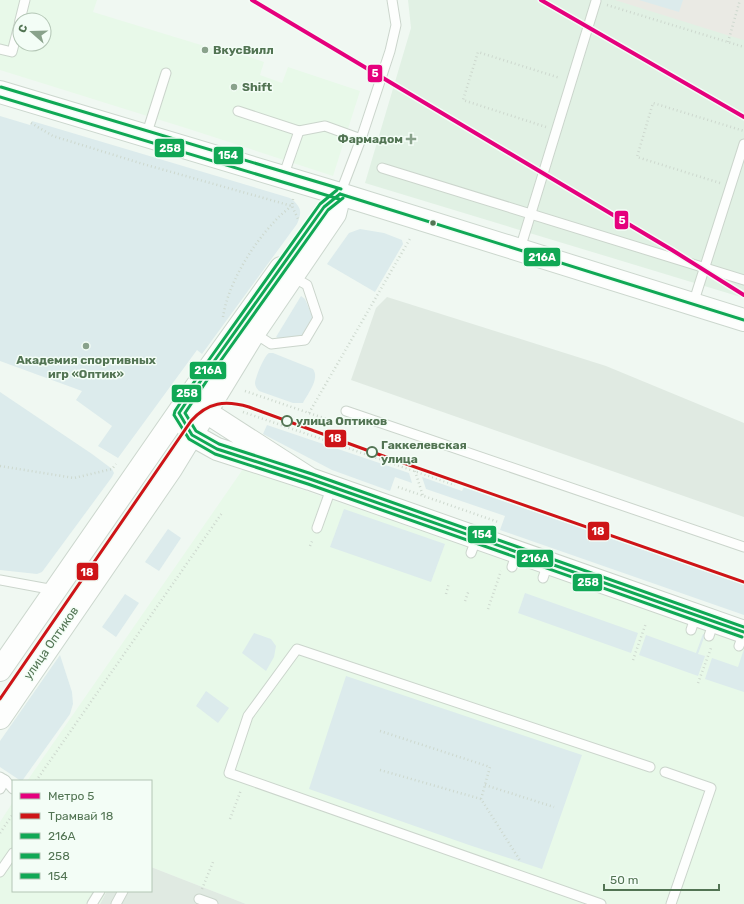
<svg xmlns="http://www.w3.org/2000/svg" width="744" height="904" font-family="Rubik,sans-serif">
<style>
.residential{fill:#e1f1e4}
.commercial{fill:#e8f9e9;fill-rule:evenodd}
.industrial{fill:#e0eae2}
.education{fill:#eaeae4}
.green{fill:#dcebec}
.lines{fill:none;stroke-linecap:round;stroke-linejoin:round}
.service-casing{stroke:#cbd5cc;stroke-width:11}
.tertiary-casing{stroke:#cbd5cc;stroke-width:24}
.secondary-casing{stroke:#ccd7ce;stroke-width:24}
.path{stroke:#cdd8ce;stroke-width:2.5;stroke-dasharray:1 3;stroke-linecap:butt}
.service{stroke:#fdfefd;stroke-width:9}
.tertiary{stroke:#fdfefd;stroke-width:22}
.secondary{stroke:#fdfefd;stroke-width:22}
.bus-1-casing{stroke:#f3fdf6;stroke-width:6}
.bus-2-casing{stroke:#f3fdf6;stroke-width:6}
.bus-3-casing{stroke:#f3fdf6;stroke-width:6}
.bus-1{stroke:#10a855;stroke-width:3}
.bus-2{stroke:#10a855;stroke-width:3}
.bus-3{stroke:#10a855;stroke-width:3}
.tram-1-casing{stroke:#f3fdf6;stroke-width:6}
.tram-1{stroke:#ce1417;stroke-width:3}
.metro-1-casing{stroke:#f3fdf6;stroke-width:7}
.metro-1{stroke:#e5007d;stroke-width:4}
.poi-dot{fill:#89a28b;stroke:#f3fdf6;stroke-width:1.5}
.bus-dot{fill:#527453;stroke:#f3fdf6;stroke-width:1.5}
.stop-dot{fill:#f3fdf6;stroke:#527453;stroke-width:2}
.labels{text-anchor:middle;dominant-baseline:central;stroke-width:3;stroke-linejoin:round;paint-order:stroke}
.poi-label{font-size:12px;font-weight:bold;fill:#527453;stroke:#f3fdf6;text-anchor:start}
.stop-label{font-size:12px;font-weight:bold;fill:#527453;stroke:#f3fdf6;text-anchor:start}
.street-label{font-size:12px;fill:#527453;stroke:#f3fdf6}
.line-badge{stroke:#f3fdf6;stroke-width:1.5}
.badge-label{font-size:11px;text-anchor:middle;font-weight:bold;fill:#fff}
</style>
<rect width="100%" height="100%" fill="#f0f8f2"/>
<polygon class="residential" points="408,0 744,0 744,298 365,183 411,28"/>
<g class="commercial">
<path d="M0,0H97L93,12L214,49L216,45L264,62L260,75L282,83L288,67L360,91L333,176L189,129L0,70ZM20,20H44V44H20Z"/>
<polygon points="243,469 744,643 744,904 246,904 151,867 151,781 27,781"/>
<polygon points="13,802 13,891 107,891 100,904 0,904 0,822"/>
</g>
<g class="industrial">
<polygon points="387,297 606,366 744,423 744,517 351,380 376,308"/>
<polygon points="151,867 246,904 100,904 107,891 151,891"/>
</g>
<polygon class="education" points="615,0 744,0 744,40 730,36"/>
<g class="green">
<polygon points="639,0 683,0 679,12"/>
<path d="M0,116L30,125L32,121L290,198C302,207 302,212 297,224L202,354L197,350L118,458L98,446L112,426L76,400L82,391L0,361Z"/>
<polygon points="360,229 384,233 402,240 403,244 375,292 327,264 349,233"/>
<polygon points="301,296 305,299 313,318 303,336 281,340 276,337"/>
<path d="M269,353H273L313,369C320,379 308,393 303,403H293L259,391C257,389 255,386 255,383C256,376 264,356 269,353Z"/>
<polygon points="0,392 92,454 112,469 114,473 112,477 42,572 37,574 0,570"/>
<polygon points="267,425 409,473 412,483 395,477 390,491 332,470 263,434"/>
<polygon points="422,477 462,491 464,487 744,585 744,615 500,530 505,516 426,489"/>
<polygon points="344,509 445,544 431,582 330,547"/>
<polygon points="168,529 181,538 159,571 145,562"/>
<polygon points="525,593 638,633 631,653 518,613"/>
<polygon points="125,594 139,603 116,637 102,627"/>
<polygon points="254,633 271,639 276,646 274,657 266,671 242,653"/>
<polygon points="703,634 705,635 698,654 705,656 698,676 639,655 646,635 696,653"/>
<polygon points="744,649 744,692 705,679 712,658 738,667"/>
<polygon points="60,655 72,692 73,704 70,714 22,781 21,781 0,767 0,741"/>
<polygon points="346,676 582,755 542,869 469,845 309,789"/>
<polygon points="206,691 229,708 218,723 196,706"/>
</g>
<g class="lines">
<defs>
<g id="service">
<polyline points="20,20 25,0"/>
<polyline points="0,49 12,52 20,21"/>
<polyline points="238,111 299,131 325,126 361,139"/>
<polyline points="146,136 166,73"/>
<polyline points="382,168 744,280"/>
<polyline points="283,177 299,131"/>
<polyline points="340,194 361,139 390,51 396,25 392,0"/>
<polyline points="520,249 596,1"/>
<polyline points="693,304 744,144"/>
<polyline points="254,333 271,344 305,340 318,318 307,285 293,277"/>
<polyline points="346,411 744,547"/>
<polyline points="317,528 332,486"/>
<polyline points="471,553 477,537"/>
<polyline points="512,567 517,552"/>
<polyline points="543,578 548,563"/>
<polyline points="0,580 49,589 53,592"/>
<polyline points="691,630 696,615"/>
<polyline points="709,636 714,621"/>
<polyline points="739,646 744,632"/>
<polyline points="665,772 711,788 671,904"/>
<polyline points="0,777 5,780 0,789"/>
<polyline points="5,780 13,789"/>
<polyline points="0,872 13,853"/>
<polyline points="199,899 213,904"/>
<polyline points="92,904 100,891"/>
<polyline points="116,904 123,891"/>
<polyline points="601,904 229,773 248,716 297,649 650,767"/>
</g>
<polyline id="tertiary" points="310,479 206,412 179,413 192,435 217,449 310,479 744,632"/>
<g id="secondary">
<polyline points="0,92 340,194 744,320"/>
<polyline points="0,670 210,367 281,268"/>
<polyline points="0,718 171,469 254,333 335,214 340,194"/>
</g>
</defs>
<use href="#service" class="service-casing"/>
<use href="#tertiary" class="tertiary-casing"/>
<use href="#secondary" class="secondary-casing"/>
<g class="path">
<polyline points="607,5 744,47"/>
<polyline points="728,42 740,0"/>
<polyline points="31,123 53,136 143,164 292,206"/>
<polyline points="546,127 463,100 478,52 560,78"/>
<polyline points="720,183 637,157 653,103 744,131"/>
<polyline points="293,199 292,206 299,221"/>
<path d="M223,317C228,284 252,245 275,221C280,215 286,211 291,206"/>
<polyline points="245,391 338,423"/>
<polyline points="243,412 455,485"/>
<polyline points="309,413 411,237"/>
<polyline points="0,466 74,478 112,469 116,464"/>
<polyline points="415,471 423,496"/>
<polyline points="398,487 498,522"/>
<polyline points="310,546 313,539"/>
<polyline points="446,594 449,583"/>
<polyline points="465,601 469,590"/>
<polyline points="488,609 501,571"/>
<polyline points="633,660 646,623"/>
<polyline points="698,683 711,648"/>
<polyline points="380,731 490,767 481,799"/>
<polyline points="380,770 481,799 521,862"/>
<polyline points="36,781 222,513"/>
<polyline points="485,785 554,807"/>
<polyline points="230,819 241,790"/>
<polyline points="0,833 13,814"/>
<polyline points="202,889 213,862"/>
</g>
<use href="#service" class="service"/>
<use href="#tertiary" class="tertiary"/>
<use href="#secondary" class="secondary"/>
<defs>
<g id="bus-1">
<polyline points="340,194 324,207 210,367 179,413 192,435 217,449 310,479 744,632"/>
<polyline points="340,194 744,320"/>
</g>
<g id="bus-2">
<polyline points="0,97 339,199"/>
<polyline points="337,190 320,204 206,364 175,411 174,415 189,439 215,454 308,484 742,637"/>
</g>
<g id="bus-3">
<polyline points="1,87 341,189"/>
<polyline points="343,198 328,210 214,370 185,413 196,431 219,444 312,474 744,627"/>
</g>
</defs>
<use href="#bus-1" class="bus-1-casing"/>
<use href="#bus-2" class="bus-2-casing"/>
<use href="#bus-3" class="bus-3-casing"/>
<use href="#bus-1" class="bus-1"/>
<use href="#bus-2" class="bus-2"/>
<use href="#bus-3" class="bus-3"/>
<defs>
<path id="tram-1" d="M0,699L191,421C208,402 225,400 249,407L372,452L744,582"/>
</defs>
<use href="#tram-1" class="tram-1-casing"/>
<use href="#tram-1" class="tram-1"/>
<defs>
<g id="metro-1">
<polyline points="252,0 672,250 744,295"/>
<polyline points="541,0 744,117"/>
</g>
</defs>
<use href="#metro-1" class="metro-1-casing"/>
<use href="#metro-1" class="metro-1"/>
</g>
<g class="poi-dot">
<circle cx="205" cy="50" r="4"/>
<circle cx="234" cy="87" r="4"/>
<path d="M409 133h4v4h4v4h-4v4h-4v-4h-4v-4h4z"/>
<circle cx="86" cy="346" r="4"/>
</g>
<circle class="bus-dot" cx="433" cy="223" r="3.5"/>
<g class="stop-dot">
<circle cx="287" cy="421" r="5"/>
<circle cx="372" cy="452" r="5"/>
</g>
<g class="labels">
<g class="poi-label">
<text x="213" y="50">ВкусВилл</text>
<text x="242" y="87">Shift</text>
<text x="403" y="139" text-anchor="end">Фармадом</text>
<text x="86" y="360" text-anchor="middle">Академия спортивных<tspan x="86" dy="14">игр «Оптик»</tspan></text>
</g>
<g class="stop-label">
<text x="296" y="421">улица Оптиков</text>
<text x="381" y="445">Гаккелевская<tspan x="381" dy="14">улица</tspan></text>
</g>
<g class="street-label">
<text transform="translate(51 643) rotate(-55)">улица Оптиков</text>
</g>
</g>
<g class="line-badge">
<rect x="367" y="64" width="16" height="19" rx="4" fill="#e5007d"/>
<rect x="154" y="138" width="31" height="20" rx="4" fill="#10a855"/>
<rect x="213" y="146" width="31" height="19" rx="4" fill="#10a855"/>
<rect x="614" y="210" width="15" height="20" rx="4" fill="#e5007d"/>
<rect x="523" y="247" width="38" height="20" rx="4" fill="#10a855"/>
<rect x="189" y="361" width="38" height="19" rx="4" fill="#10a855"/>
<rect x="171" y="384" width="31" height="19" rx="4" fill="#10a855"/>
<rect x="324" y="429" width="23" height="19" rx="4" fill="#ce1417"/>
<rect x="587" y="521" width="23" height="20" rx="4" fill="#ce1417"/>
<rect x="467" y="525" width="30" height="19" rx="4" fill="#10a855"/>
<rect x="516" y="549" width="38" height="19" rx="4" fill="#10a855"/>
<rect x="76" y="562" width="23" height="19" rx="4" fill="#ce1417"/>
<rect x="572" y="573" width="31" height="19" rx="4" fill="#10a855"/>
</g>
<g class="badge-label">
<text x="375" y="77">5</text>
<text x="170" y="152">258</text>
<text x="228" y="159">154</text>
<text x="622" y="224">5</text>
<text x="542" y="261">216А</text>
<text x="208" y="374">216А</text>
<text x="187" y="397">258</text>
<text x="335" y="442">18</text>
<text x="598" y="535">18</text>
<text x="482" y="538">154</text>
<text x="535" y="562">216А</text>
<text x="87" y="576">18</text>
<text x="588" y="586">258</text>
</g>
<rect x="12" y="780" width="140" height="112" fill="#f3fdf6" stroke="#b3c6b5"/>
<rect x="20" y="793" width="20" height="6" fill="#e5007d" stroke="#b3c6b5"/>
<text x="48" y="800" font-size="12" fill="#527453">Метро 5</text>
<rect x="20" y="813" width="20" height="6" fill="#ce1417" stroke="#b3c6b5"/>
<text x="48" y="820" font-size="12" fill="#527453">Трамвай 18</text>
<rect x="20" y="833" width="20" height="6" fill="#10a855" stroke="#b3c6b5"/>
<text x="48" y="840" font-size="12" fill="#527453">216А</text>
<rect x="20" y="853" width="20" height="6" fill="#10a855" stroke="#b3c6b5"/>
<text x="48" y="860" font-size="12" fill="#527453">258</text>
<rect x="20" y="873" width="20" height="6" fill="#10a855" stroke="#b3c6b5"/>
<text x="48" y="880" font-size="12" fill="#527453">154</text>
<g transform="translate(32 32) rotate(290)"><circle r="19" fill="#f3fdf6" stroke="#b3c6b5"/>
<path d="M0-3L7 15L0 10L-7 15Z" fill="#89a28b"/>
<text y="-6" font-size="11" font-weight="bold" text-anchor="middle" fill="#527453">С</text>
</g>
<path d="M604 884v6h115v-6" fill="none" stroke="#527453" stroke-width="2"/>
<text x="610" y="884" font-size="12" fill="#527453" stroke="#f3fdf6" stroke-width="3" paint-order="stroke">50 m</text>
</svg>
